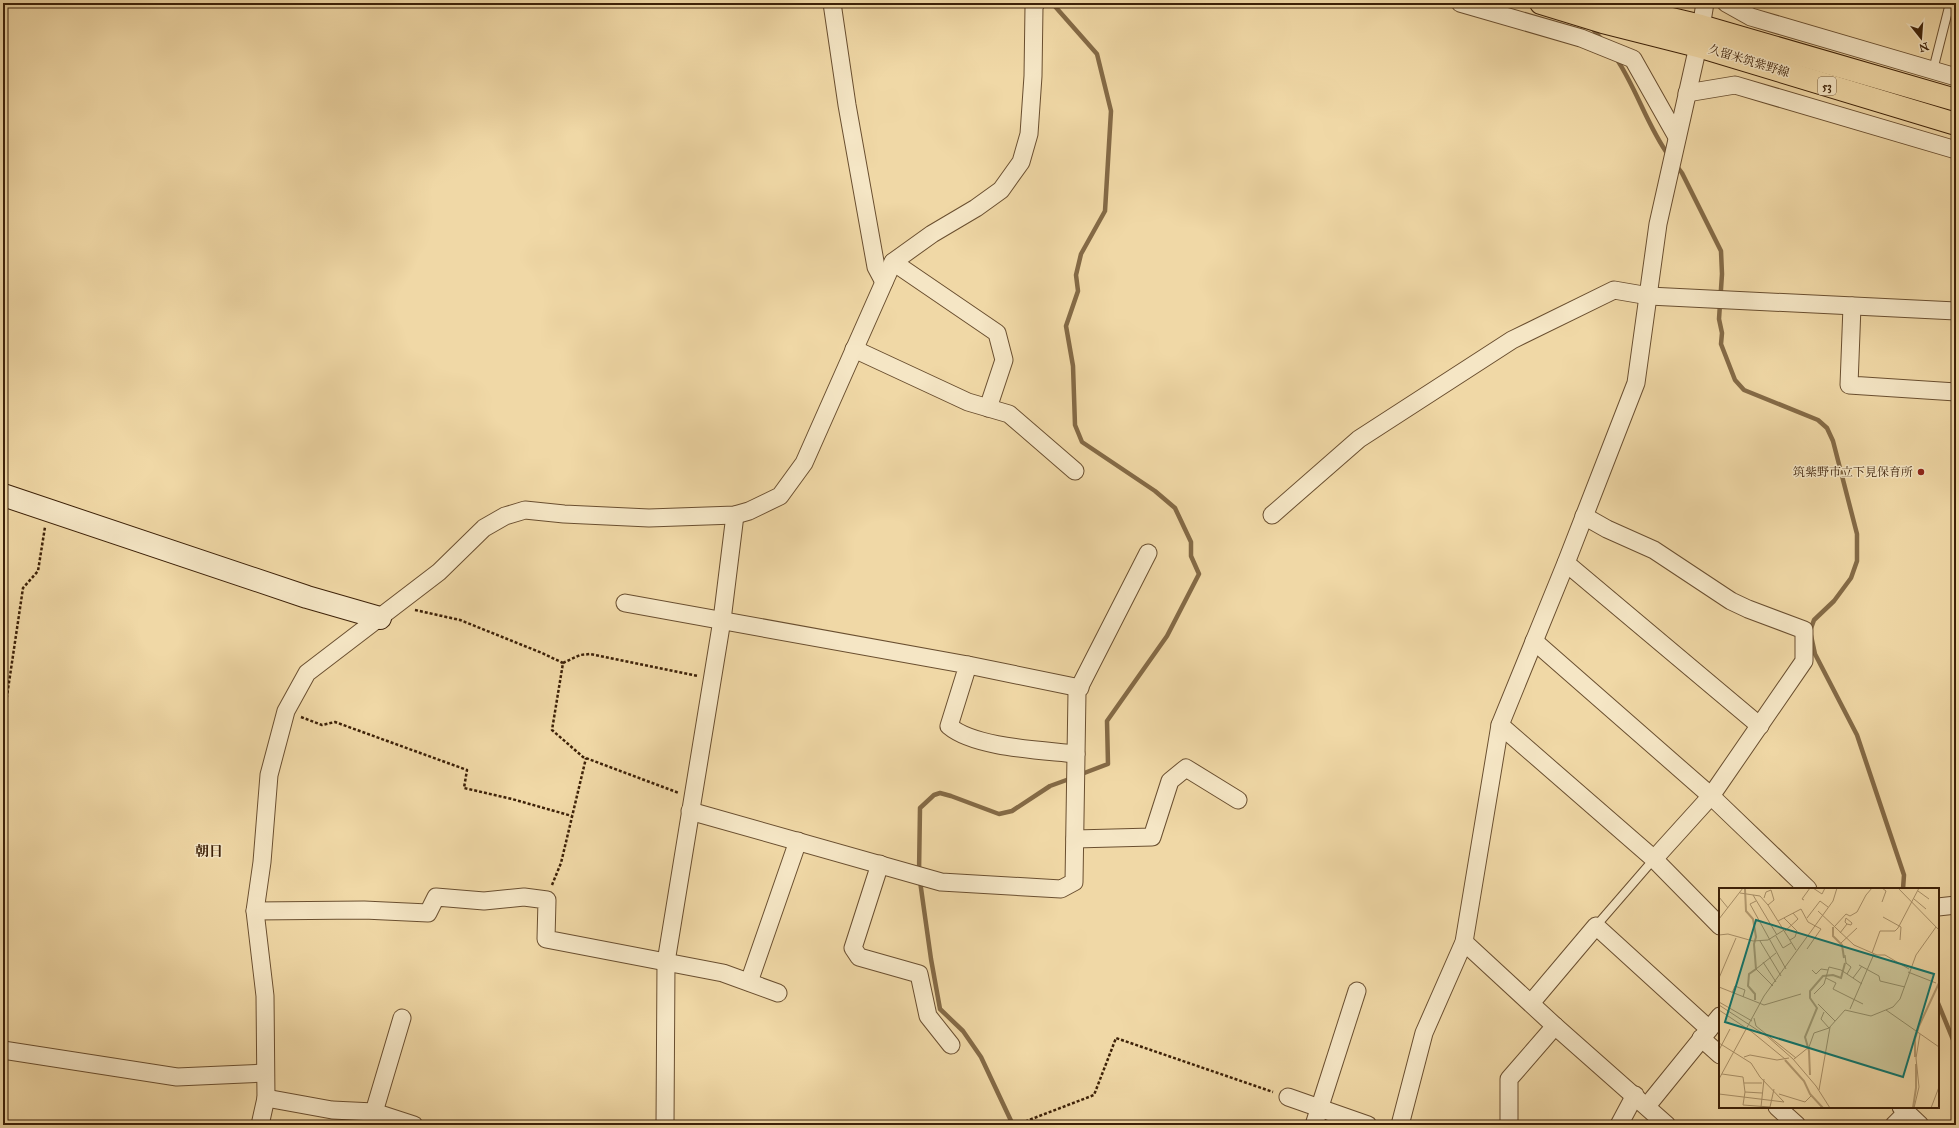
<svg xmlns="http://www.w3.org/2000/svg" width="1959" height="1128" font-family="'IM FELL Great Primer','Noto Serif JP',serif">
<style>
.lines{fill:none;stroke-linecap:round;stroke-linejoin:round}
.stream{stroke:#846a46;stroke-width:4.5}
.lane-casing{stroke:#6a4f30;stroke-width:10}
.street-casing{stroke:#6a4f30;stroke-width:19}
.secondary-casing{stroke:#3d2108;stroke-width:24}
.primary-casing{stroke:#3d2108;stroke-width:24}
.path{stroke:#3d2108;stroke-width:2.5;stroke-dasharray:3 2;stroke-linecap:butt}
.lane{stroke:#f5e6c5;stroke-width:8}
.street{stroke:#f5e6c5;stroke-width:17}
.secondary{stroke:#f5e6c5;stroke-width:22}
.primary{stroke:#f0d8a6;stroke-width:22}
.poi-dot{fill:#8f2418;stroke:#f5e6c5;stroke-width:1.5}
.labels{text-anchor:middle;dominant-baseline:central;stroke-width:3;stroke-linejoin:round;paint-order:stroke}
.shield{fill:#f5e6c5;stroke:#745c41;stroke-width:1}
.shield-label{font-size:11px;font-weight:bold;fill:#3d2108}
.street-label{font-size:12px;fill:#3d2108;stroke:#f5e6c5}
.poi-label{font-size:12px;fill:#3d2108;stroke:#f5e6c5;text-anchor:end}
.quarter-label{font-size:14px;font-weight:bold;fill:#3d2108;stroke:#f5e6c5}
.inset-river{fill:none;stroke:#b39a70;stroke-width:2}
.inset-road{fill:none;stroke:#a88f67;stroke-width:1}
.view{fill:#0f766e;fill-opacity:0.15;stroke:#0f766e;stroke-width:2}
.inset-edge{fill:none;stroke:#3d2108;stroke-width:2}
</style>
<rect width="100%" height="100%" fill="#f0d8a6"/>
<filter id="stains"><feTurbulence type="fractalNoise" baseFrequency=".005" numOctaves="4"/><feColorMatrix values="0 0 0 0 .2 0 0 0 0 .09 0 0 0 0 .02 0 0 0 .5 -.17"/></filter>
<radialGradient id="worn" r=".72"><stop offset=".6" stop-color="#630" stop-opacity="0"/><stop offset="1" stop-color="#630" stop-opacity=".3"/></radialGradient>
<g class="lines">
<g class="stream">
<polyline points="1052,3 1097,54 1111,111 1105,211 1081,254 1076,275 1078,291 1066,326 1073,366 1075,425 1082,442 1155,491 1175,508 1191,542 1191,556 1199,574 1167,636 1107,721 1108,764 1079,775"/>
<polyline points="1585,3 1588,11"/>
<polyline points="1592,28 1603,41"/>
<path d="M1616,58C1637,89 1647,126 1669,156"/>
<polyline points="1676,165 1682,173 1721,251 1722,274 1719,319 1722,333 1721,344 1735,380 1744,390 1818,420 1827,428 1833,441 1857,534 1857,561 1851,578 1834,601 1814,620 1810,631 1815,654 1857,735 1904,875 1903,889"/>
<polyline points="919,873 920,808 934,795 940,793 951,796 999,814 1012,811 1050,786 1072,778"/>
<polyline points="920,881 931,959 940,1009 963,1031 981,1057 1013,1125"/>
<polyline points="1938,1003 1956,1047"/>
</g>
<defs>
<g id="lane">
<polyline points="1933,70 1950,3"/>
<polyline points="1596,926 1654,859"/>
</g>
<g id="street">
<polyline points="832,3 847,105 876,267 884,282"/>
<polyline points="1460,3 1581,38 1633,59 1677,137"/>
<polyline points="1726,3 1751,17 1956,77"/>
<polyline points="1687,93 1735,85 1956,150"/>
<polyline points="893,262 997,333 1004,360 988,408"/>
<polyline points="1852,306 1849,385 1956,392"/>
<polyline points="854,349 968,402 1009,414 1075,471"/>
<polyline points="1272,515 1359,439 1512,340 1614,290 1649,296 1956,311"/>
<polyline points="1584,516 1607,529 1654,550 1731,601 1748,609 1804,630 1804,661 1711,796 1654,859"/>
<polyline points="1566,563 1760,726"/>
<path d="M625,603L968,665L949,726C975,748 1042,750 1076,754"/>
<polyline points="1534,641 1711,796 1808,889"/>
<polyline points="968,665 1080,688"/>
<polyline points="1500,725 1654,859 1720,926"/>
<polyline points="690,811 941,882 1061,889 1074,882 1077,692 1148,553"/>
<polyline points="1075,839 1152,837 1170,781 1186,768 1238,800"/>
<polyline points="880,864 853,948 859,957 919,974 928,1016 951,1045"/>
<polyline points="1938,907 1956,905"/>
<polyline points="255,911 364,910 428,913 436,897 484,901 524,897 547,900 546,939 723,973 778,993"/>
<polyline points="1464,942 1555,1026 1667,1125"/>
<polyline points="749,982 798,841"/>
<polyline points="1531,1003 1596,926 1709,1029"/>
<polyline points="1701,1038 1720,1055"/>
<polyline points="3,1050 177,1077 265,1073"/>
<polyline points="1288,1097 1368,1125"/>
<polyline points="266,1098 332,1110 374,1112 414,1125"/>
<polyline points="1647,1106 1720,1016"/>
<polyline points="1777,1107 1797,1125"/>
<polyline points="1901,1107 1920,1125"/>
<polyline points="374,1112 402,1018"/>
<polyline points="260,1125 266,1098 265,996 255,911 262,862 269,775 286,711 307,673 439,572 484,528 505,516 525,510 564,514 649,518 735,515 749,511 780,496 804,463 893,262 932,234 976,208 1001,190 1021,162 1029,134 1033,76 1034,7 1036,3"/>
<polyline points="665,1125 666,962 722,620 735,515"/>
<polyline points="1314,1125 1357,991"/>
<polyline points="1400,1125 1424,1033 1464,942 1500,725 1566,563 1636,383 1658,224 1698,46 1705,3"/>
<polyline points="1509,1125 1509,1079 1555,1026"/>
<polyline points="1619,1125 1635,1095"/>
<polyline points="1894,1125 1907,1112"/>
</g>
<polyline id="secondary" points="3,495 307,597 380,618"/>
<g id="primary">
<polyline points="1541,3 1603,22 1698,46 1956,124"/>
<polyline points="1604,3 1701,26 1956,100"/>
</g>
</defs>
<use href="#lane" class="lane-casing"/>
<use href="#street" class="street-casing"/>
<use href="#secondary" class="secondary-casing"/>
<use href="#primary" class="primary-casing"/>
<g class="path">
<polyline points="415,610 460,620 542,653 563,663 552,730 583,757 679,793"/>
<polyline points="563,663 580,655 590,654 698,676"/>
<polyline points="301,717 322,725 335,722 467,770 464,788 512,799 572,816"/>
<polyline points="3,723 23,588 38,571 45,527"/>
<polyline points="552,885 561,863 586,758"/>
<polyline points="1016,1125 1094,1095 1116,1038 1273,1092"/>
</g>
<use href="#lane" class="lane"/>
<use href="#street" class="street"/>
<use href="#secondary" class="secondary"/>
<use href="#primary" class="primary"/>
</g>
<circle class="poi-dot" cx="1921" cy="472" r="4"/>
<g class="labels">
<rect class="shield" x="1818" y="77" width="18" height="18" rx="3"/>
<g class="shield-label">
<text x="1827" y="86">53</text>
</g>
<g class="street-label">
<text transform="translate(1749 61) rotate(17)">久留米筑紫野線</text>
</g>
<g class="poi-label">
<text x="1913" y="472">筑紫野市立下見保育所</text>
</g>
<g class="quarter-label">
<text x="209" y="851">朝日</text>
</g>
</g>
<g transform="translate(1719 888)">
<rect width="220" height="220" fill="#f0d8a6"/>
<path class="inset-river" d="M26,1L27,23L34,31L37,49L35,56L37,81L30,86L29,98L36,106V112M114,39V48L123,57L125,70M196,169V151L200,138L220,95M66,172L85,193L91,206L104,220M91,187L90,163L86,149L98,120L91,110V103L104,88L114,87L122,90L126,75M194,220L197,200V176"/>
<path class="inset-road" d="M94,0L103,6L106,0M179,0L220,42M199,3L210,11M21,5L41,8L49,17L55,12L52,2L47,4L45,10M34,7L58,47M0,9L9,20M195,11L207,21M85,12L83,11L91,0M37,13L31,16L67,81M163,14L167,3L163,0M49,17L77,62M99,23L135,57L158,67H166L190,81M164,29L182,39L181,52M65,30L78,43L76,49L71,52M88,30L101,13L109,19M0,31L24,0M59,33L82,21L89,34L102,41L88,61M116,38L127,26L131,28L138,24L147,7L153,0M65,44L79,31L74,25M121,45L128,36L126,34L127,30L133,35L132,37L128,36M0,47L9,46L34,53L49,52L65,42M57,48L64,60L72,55M41,53L62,88M122,55L138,40M153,65L161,43H176L179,40L200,0M126,67L127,75L132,79L128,86M44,74L57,94M140,77L160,88L161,93L186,99M93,82L97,86L102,81L109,82M189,84L217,95M0,90L17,50M107,90L117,95L114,101L144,116M134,90L143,78M54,98L37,81L57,65M0,99L45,117L82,106M13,105L16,98L26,102L24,109M95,106L105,96L110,79L122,82L143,96M0,114L33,133M99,116L116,133M0,117L49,149L74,171L97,198L111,220M131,121L155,66M0,122L33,144L66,171M167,122L220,159M105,124L102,131L110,140M35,130L37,138L77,170M0,155L32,175L41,189L65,214M0,162L11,141M25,169L31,167L58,172L70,170M75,171L90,159L95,145L110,140L126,122L152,128L174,119L181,111L197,67L217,39M3,186L24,189L26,204L24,217L51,219L55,201M0,191L45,108L114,13L118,0M25,195H43M100,202L111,139M26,204L43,205M0,206L65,214M60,206L86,214L92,208M42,219L45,191M195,220L200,199L197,170L201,146M212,220L220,199"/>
<path class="view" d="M37,32L215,86L184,189L6,134Z"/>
<rect width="220" height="220" class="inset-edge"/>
</g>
<rect width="1959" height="1128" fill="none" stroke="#f0d8a6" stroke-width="16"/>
<rect x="4" y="4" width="1951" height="1120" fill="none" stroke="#3d2108" stroke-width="2"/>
<rect x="8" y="8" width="1943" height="1112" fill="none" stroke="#3d2108"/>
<g transform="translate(1921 38) rotate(163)" stroke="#f5e6c5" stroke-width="3" paint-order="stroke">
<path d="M0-3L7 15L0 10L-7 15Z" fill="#3d2108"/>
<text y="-6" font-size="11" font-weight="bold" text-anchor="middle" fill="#3d2108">N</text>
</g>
<rect width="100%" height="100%" filter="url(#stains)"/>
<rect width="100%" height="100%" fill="url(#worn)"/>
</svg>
